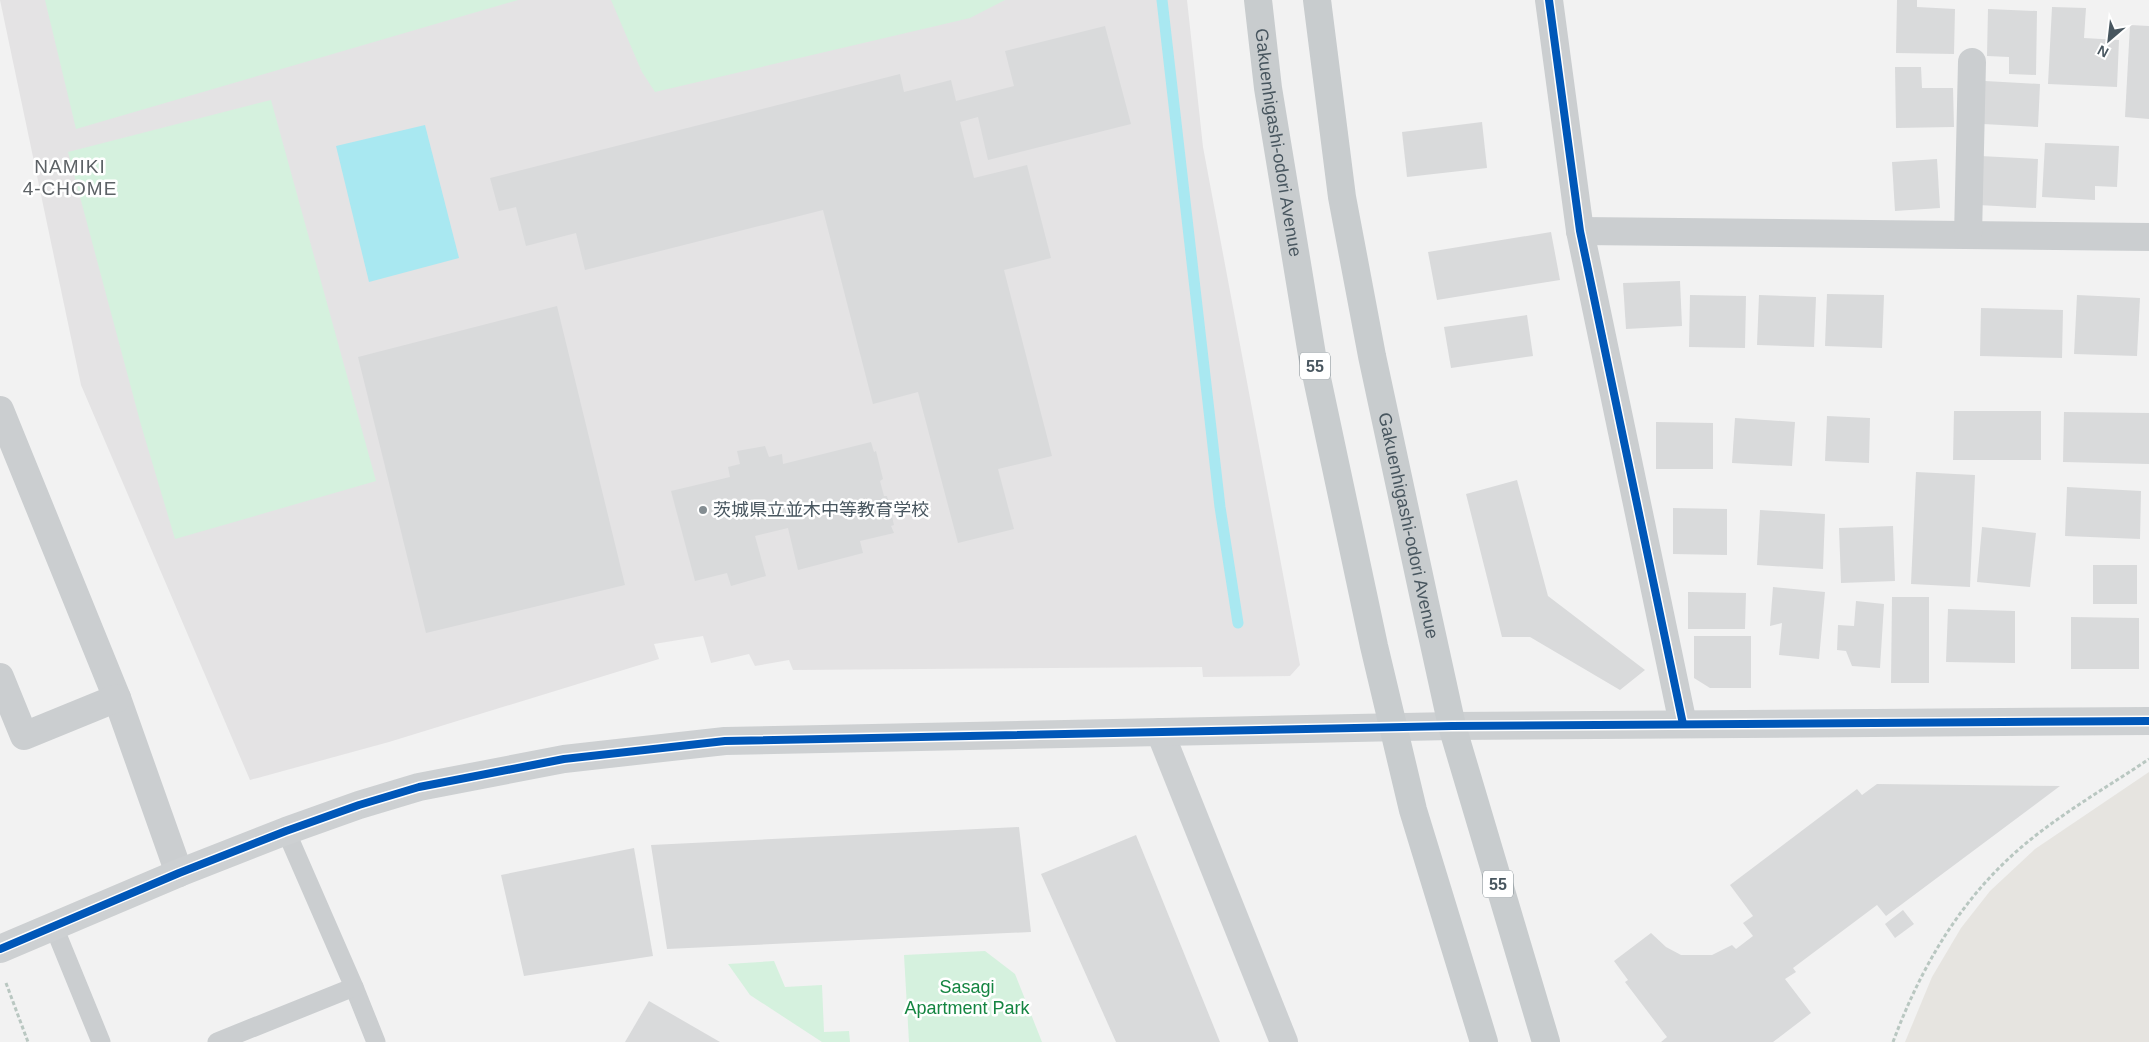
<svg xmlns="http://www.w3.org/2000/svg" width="2149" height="1042" font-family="Arial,'Noto Sans JP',sans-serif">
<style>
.commercial{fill:#e6e4e0}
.education{fill:#e4e3e4}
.green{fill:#d5f1de}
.water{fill:#a9e8f1}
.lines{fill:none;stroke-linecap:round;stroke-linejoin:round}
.stream{stroke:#a9e8f1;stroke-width:11}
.building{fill:#d9dadb}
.path{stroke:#b9c7c1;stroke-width:3;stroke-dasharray:4 2.5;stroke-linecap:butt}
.lane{stroke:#cbced0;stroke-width:19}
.street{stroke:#cbced0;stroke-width:28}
.secondary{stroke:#cdd0d2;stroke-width:28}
.primary{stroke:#c8ccce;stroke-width:28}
.cycleway-casing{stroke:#fff;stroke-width:11}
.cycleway{stroke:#0057b8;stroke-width:8}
.poi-dot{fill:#848d92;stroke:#fff;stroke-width:2}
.labels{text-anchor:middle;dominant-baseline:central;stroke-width:5;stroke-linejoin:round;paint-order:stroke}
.shield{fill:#fff;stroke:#7f898f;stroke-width:1}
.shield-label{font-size:16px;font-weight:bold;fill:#48565f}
.street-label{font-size:18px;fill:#48565f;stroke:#fff}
.poi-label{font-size:18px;fill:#48565f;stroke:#fff;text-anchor:start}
.park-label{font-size:18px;fill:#148541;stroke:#fff}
.neighbourhood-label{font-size:19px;letter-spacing:1px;fill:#5d6266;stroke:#fff}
</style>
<rect width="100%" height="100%" fill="#f2f2f2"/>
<polygon class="commercial" points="2149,772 2149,1042 1905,1042 1932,977 1961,928 1990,891 2035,849"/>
<polygon class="education" points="0,0 1187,0 1203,147 1300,665 1290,676 1203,677 1202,667 793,670 789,660 755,666 749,654 711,663 703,636 654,644 659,659 389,742 250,780 81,385"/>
<g class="green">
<polygon points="45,0 518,0 76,129"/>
<polygon points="611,0 1005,0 970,18 655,92 642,72"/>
<polygon points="271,100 376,481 175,539 141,425 68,152"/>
<polygon points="985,951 1015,974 1042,1042 909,1042 904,955"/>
<polygon points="774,961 785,987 822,985 824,1032 849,1031 850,1042 822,1042 750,995 728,964"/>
</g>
<polygon class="water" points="425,125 459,258 369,282 336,146"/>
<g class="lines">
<polyline class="stream" points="1162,0 1220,507 1238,623"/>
</g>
<g class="building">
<polygon points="1897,0 1917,0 1917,7 1955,9 1954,54 1896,53"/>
<polygon points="2052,7 2086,8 2084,38 2119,40 2117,87 2048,84"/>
<polygon points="1988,9 2037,11 2036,75 2009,74 2009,57 1987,56"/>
<polygon points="2130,25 2149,26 2149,119 2125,117"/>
<polygon points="1105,26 1131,124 988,160 978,117 960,122 974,178 1027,165 1051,258 1004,270 1052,456 998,469 1014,529 958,543 918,392 873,404 823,210 585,270 576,233 526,246 516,207 499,211 490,178 900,74 904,92 951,80 956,101 1014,86 1005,51"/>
<polygon points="1895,67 1921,67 1922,88 1953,88 1954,127 1896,128"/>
<polygon points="1985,81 2040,84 2038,127 1983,124"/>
<polygon points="1482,122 1487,168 1407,177 1402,132"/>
<polygon points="2045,143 2119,146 2117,187 2095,186 2095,200 2042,197"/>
<polygon points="1980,156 2038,159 2036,208 1978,205"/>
<polygon points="1937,159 1940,208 1895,211 1892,162"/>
<polygon points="1551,232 1560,280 1437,300 1428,252"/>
<polygon points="1680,281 1682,326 1626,329 1623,283"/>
<polygon points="1827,294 1884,295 1882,348 1825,346"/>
<polygon points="1690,295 1746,296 1745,348 1689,347"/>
<polygon points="1759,295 1816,297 1814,347 1757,345"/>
<polygon points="2077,295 2140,298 2137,356 2074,354"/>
<polygon points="557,306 625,585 426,633 358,357"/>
<polygon points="1981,308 2063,310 2062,358 1980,356"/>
<polygon points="1527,315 1533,356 1451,368 1444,327"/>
<polygon points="1954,411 2041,411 2041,460 1953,460"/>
<polygon points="2064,412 2149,413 2149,464 2063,462"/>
<polygon points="1827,416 1870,418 1869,463 1825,461"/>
<polygon points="1735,418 1795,422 1792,466 1732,463"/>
<polygon points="1656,422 1713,423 1713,469 1656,469"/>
<polygon points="871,442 874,452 876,451 883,479 880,481 884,496 887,496 894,525 891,526 894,533 860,541 863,553 798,570 788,528 755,536 766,576 731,586 727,573 695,581 671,491 730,477 728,467 740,464 737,451 765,446 769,457 782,454 783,464"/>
<polygon points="1916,472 1975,475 1970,587 1911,584"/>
<polygon points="1517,480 1548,596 1645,670 1620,690 1530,637 1502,637 1466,494"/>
<polygon points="2067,487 2141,491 2140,539 2065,536"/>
<polygon points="1673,508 1727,509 1727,555 1673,554"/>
<polygon points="1760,510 1825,514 1823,569 1757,565"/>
<polygon points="1893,526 1895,581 1841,583 1839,528"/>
<polygon points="1982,527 2036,533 2030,587 1977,582"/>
<rect x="2093" y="565" width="44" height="39"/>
<polygon points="1773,587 1825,592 1819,659 1779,655 1782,623 1770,626"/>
<polygon points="1688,592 1746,593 1745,629 1688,629"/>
<polygon points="1892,597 1929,597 1929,683 1891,683"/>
<polygon points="1856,601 1884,604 1880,668 1852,666 1846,651 1837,650 1838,625 1854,626"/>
<polygon points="1948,609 2015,611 2015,663 1946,662"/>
<polygon points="2071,617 2139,618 2139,669 2071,669"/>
<polygon points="1694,636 1751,636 1751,688 1710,688 1694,678"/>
<polygon points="1877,784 2060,786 1886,916 1877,905 1793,968 1796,972 1785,979 1811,1013 1773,1042 1661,1042 1667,1037 1625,982 1628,980 1614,961 1651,933 1666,947 1681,955 1712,955 1732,945 1736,949 1753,936 1743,923 1753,916 1730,885 1857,789 1862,795"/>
<polygon points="1019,827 1031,932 667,949 651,845"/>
<polygon points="1136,835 1220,1042 1116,1042 1041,874"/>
<polygon points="634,848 653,956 524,976 501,875"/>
<polygon points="1903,910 1914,924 1895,938 1885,924"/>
<polygon points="649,1001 720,1042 625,1042"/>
</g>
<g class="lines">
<g class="path">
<polyline points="6,983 28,1042"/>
<path d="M1893,1042C1922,964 1964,893 2030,840C2067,810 2109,786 2149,759"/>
</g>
<g class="lane">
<polyline points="54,927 101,1042"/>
<polyline points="354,987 376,1042"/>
<polyline points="217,1042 354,987 286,831"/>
</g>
<g class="street">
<polyline points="1549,0 1580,231 1683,724"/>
<polyline points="1580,231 2149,237"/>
<polyline points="1968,235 1972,62"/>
<polyline points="0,410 117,698 179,873"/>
<polyline points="0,677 24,736 117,698"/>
</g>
<g class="secondary">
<polyline points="1160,732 1284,1042"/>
<polyline points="0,949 179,873 286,831 359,805 419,787 564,759 725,741 1452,726 2149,721"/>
</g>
<g class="primary">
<path id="s1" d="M1258,0L1268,88L1312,355L1374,646L1413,810L1484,1042"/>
<path id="s2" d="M1317,0L1342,197L1372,356L1425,603L1452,726L1546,1042"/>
</g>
<defs>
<g id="cycleway">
<polyline points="1549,0 1580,231 1683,724"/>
<polyline points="0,949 179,873 286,831 359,805 419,787 564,759 725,741 1452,726 2149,721"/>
</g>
</defs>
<use href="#cycleway" class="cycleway-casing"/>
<use href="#cycleway" class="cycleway"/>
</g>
<circle class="poi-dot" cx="703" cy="510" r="5"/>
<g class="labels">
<g class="shield">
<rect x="1300" y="352.5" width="30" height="27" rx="4"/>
<rect x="1483" y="870.5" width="30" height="27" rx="4"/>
</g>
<g class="shield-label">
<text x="1315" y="366">55</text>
<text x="1498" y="884">55</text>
</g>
<g class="street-label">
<text stroke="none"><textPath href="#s1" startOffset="144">Gakuenhigashi-odori Avenue</textPath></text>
<text stroke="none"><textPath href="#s2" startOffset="534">Gakuenhigashi-odori Avenue</textPath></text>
</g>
<g class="poi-label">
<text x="713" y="510">茨城県立並木中等教育学校</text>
</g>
<g class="park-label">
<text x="967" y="987">Sasagi<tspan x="967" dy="21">Apartment Park</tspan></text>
</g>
<g class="neighbourhood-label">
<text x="70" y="166">NAMIKI<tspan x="70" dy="22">4-CHOME</tspan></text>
</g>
</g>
<g transform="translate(2109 40) rotate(208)" stroke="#ffffff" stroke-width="4" paint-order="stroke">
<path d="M0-4L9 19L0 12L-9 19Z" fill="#48565f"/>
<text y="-8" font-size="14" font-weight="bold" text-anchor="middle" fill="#48565f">N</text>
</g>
</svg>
